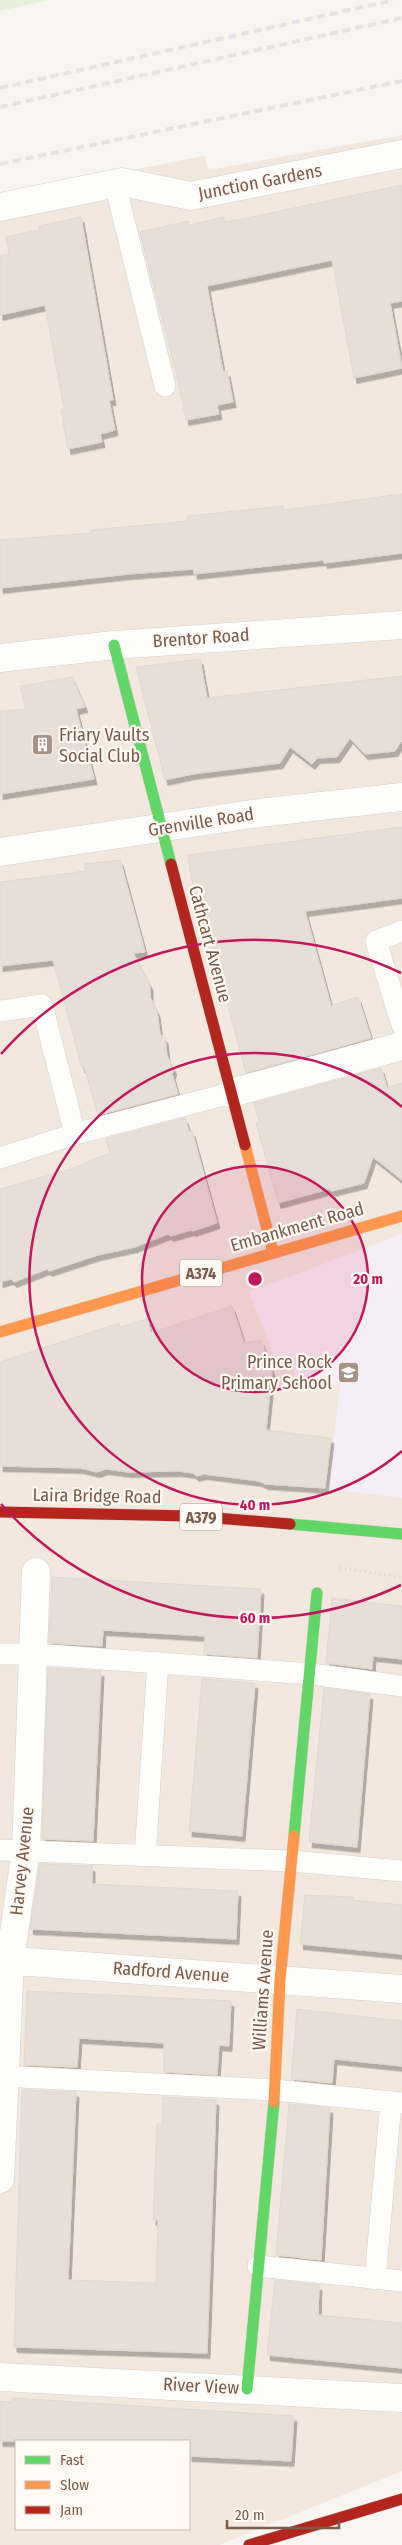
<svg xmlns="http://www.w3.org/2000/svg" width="402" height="2545" font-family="'Fira Sans Condensed',sans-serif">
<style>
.residential{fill:#f2e8de;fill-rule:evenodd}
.education{fill:#f6eef6}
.green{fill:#e7f0db}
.building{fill:#e6ded7;stroke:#e2d8d2;filter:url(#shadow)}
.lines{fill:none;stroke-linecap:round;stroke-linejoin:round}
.lane-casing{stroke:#d7d1cb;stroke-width:22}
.street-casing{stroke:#d7d1cb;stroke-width:29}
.fast-casing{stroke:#d9d2cb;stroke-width:12}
.slow-casing{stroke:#d9d2cb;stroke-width:12}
.jam-casing{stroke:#d9d2cb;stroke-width:12}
.path{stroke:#dcd5d0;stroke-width:3;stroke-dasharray:1 4;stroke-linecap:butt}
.lane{stroke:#fefefd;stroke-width:21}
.street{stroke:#fefefd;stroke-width:28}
.fast{stroke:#63d668;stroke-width:11}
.slow{stroke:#ff974d;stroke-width:11}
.jam{stroke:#b3261e;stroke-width:11}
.rail{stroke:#e6e3e7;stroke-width:4;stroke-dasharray:8 5;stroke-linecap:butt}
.ring{fill:none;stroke:#c2185b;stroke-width:2.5}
.labels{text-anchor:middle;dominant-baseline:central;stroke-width:4.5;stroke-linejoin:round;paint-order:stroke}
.shield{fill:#fffaf3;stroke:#a28b7f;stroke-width:1}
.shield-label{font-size:16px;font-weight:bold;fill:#7a5c4d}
.street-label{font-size:18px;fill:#7a5c4d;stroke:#fffaf3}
.poi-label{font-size:18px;fill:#7a5c4d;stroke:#fffaf3;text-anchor:start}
.centre{fill:#c2185b;stroke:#fffaf3;stroke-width:2.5}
.ring-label{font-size:15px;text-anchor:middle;font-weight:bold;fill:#c2185b;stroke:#fffaf3;stroke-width:4.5;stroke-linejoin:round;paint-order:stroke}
</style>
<defs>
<filter id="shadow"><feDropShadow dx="3" dy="5.5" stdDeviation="0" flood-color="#0004"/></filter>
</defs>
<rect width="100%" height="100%" fill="#f9f5f0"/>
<path class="residential" d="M402,135V2471L219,2545H0V196L204,156L209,170ZM16,2441H189V2529H16Z"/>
<polygon class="education" points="402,1234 402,1498 328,1489 340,1384 292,1388 296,1357 276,1361 249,1292"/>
<polygon class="green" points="0,0 49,0 0,11"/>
<g class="building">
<polygon points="402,185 402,301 390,303 402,368 354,378 332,260 207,286 223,372 227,371 233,402 217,405 219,414 186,420 178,381 140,232 188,221 189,225 224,217 224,222 247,218"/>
<polygon points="81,217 113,400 109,400 115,430 100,434 102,442 68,449 61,410 64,409 45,305 0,315 0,256 9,254 6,237 39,230 39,226"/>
<polygon points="402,494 402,553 324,563 324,560 194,574 194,569 129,574 0,588 0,540 91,533 91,530 188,521 188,516 283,506 284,510"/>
<polygon points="200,659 207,698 402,676 402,740 395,751 365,754 350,738 337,757 317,758 312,764 290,747 280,763 192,774 165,780 136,667"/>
<polygon points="72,677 85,707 76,709 94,779 0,794 0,711 26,709 20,686"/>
<polygon points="402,827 402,898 305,911 331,1006 358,997 371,1038 246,1073 208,932 205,932 191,877 188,855"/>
<polygon points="120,860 145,952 133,953 150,985 150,997 157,1012 160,1034 165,1038 167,1056 174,1070 172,1074 178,1094 98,1115 84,1067 82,1068 53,960 0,966 0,882 86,871 84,864"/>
<polygon points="381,1068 387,1088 402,1083 402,1180 373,1157 364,1183 332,1191 329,1189 278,1203 256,1123 259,1122 254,1103"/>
<polygon points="185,1118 189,1132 192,1131 217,1223 193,1231 191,1230 171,1236 168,1234 135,1247 98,1255 49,1271 47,1269 14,1282 11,1279 0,1282 0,1189 71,1169 110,1153 106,1139"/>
<polygon points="232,1306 244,1343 261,1340 272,1371 266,1430 331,1438 325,1488 265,1484 259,1481 204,1474 196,1476 193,1473 178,1471 128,1472 106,1469 97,1472 80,1468 0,1466 0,1362 119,1323 120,1327 147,1319 151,1333"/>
<polygon points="52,1577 261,1589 257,1658 204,1654 205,1636 103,1630 102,1646 49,1643"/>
<polygon points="332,1598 402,1606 402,1659 373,1656 372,1669 326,1663"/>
<polygon points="48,1668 101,1671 93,1841 42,1839"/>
<polygon points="202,1679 255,1683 242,1836 189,1831"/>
<polygon points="324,1688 370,1694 357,1847 309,1842"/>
<polygon points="40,1864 92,1866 92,1884 238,1891 236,1939 30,1929"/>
<polygon points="305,1895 353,1897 353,1900 402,1905 402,1954 300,1944"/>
<polygon points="27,1991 231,2001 229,2046 219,2045 217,2075 164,2072 164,2043 79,2038 77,2067 24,2065"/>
<polygon points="297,2009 402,2021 402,2066 334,2059 332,2083 291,2079"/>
<polygon points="22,2090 76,2092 68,2280 156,2283 158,2220 153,2220 157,2124 162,2124 163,2097 216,2100 207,2353 14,2347"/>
<polygon points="289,2104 330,2108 321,2260 276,2255"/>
<polygon points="275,2280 319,2285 318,2315 402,2323 402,2368 267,2355"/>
<polygon points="12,2398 294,2416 291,2461 189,2456 189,2441 0,2441 0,2401 12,2402"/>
</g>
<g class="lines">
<defs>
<g id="lane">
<polyline points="115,184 165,386"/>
<polyline points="402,931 376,941 402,1025"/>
<polyline points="0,1011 42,1005 75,1134"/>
<polyline points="0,1158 75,1134 231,1093"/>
<polyline points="0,1654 33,1654 311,1674 402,1686"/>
<polyline points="0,1850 291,1861 402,1871"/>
<polyline points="145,1856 158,1663"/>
<polyline points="0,2076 275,2090 402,2103"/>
<polyline points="258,2266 402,2281"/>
<polyline points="375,2279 391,2102"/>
</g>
<g id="street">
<polyline points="0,207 122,182 191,196 402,154"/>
<polyline points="0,658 114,645 402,625"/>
<polyline points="0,852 259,813 402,797"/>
<polyline points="231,1093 402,1046"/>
<polyline points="0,1960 402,1989"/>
<polyline points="0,2179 10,1960 26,1850 36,1572"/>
<polyline points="0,2377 402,2398"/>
</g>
<g id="fast">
<polyline points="114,645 171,864"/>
<polyline points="290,1524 402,1534"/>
<polyline points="294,1836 317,1593"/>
<polyline points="247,2389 274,2102"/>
</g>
<g id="slow">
<polyline points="245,1145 273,1252"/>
<polyline points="0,1332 402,1216"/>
<polyline points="274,2102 280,1980 294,1836"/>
</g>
<g id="jam">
<polyline points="171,864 245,1145"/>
<polyline points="0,1512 191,1516 290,1524"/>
<polyline points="249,2545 402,2499"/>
</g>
</defs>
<use href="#lane" class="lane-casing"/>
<use href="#street" class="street-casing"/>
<use href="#fast" class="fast-casing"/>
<use href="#slow" class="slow-casing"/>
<use href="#jam" class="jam-casing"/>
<polyline class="path" points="340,1568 402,1577"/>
<use href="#lane" class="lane"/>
<use href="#street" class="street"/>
<use href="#fast" class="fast"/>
<use href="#slow" class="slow"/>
<use href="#jam" class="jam"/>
<g class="rail">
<polyline points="0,88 394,0"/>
<polyline points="0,107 402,18"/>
<polyline points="0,164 402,81"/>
</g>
</g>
<circle cx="255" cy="1279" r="113" fill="#c2185b" fill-opacity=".12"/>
<g class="ring">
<circle cx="255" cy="1279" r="113"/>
<path d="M402 1451A226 226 0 1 1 402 1107"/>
<path d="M401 1585A339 339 0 0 1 1 1504M1 1054A339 339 0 0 1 401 973"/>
</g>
<defs>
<symbol id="building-square" viewBox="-11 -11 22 22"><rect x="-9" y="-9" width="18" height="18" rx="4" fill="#a69286" stroke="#fffaf3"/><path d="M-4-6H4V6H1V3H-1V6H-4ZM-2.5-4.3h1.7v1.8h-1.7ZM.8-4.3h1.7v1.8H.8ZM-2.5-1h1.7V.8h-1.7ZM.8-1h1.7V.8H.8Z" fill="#fff"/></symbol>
<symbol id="school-square" viewBox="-11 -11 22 22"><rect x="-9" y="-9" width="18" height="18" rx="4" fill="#a69286" stroke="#fffaf3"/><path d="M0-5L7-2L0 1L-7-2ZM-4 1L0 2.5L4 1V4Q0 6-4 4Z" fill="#fff"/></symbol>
</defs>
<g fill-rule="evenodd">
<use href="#building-square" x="30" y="732" width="25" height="25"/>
<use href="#school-square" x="336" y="1360" width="25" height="25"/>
</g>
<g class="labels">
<g class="shield">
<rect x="180" y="1259.5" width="42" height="27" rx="4"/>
<rect x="180" y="1503.5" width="42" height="27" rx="4"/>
</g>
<g class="shield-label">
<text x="201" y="1273">A374</text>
<text x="201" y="1517">A379</text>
</g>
<g class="street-label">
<text transform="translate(260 182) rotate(-11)">Junction Gardens</text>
<text transform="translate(201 638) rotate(-4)">Brentor Road</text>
<text transform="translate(201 822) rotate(-9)">Grenville Road</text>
<text transform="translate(210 944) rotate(75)">Cathcart Avenue</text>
<text transform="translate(297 1227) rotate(-16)">Embankment Road</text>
<text transform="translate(97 1496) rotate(1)">Laira Bridge Road</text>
<text transform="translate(22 1861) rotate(-84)">Harvey Avenue</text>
<text transform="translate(171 1972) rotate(4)">Radford Avenue</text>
<text transform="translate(263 1990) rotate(-86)">Williams Avenue</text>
<text transform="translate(201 2386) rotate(3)">River View</text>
</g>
<g class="poi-label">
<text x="59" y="735">Friary Vaults<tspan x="59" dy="21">Social Club</tspan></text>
<text x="332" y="1362" text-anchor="end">Prince Rock<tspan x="332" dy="21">Primary School</tspan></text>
</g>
</g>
<circle cx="255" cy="1279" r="8" class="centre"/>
<g class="ring-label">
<text x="368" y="1284">20 m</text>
<text x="255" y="1510">40 m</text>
<text x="255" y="1623">60 m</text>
</g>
<rect x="15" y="2440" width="175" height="90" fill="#fffaf3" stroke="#cabbb1"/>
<rect x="25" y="2456" width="25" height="8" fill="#63d668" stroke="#cabbb1"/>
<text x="60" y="2465" font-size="15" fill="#7a5c4d">Fast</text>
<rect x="25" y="2481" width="25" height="8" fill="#ff974d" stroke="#cabbb1"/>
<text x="60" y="2490" font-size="15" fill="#7a5c4d">Slow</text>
<rect x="25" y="2506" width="25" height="8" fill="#b3261e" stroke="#cabbb1"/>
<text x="60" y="2515" font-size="15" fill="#7a5c4d">Jam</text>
<path d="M227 2520v8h112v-8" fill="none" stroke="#7a5c4d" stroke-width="2.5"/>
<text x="235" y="2520" font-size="15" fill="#7a5c4d" stroke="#fffaf3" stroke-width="4" paint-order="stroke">20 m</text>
</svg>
